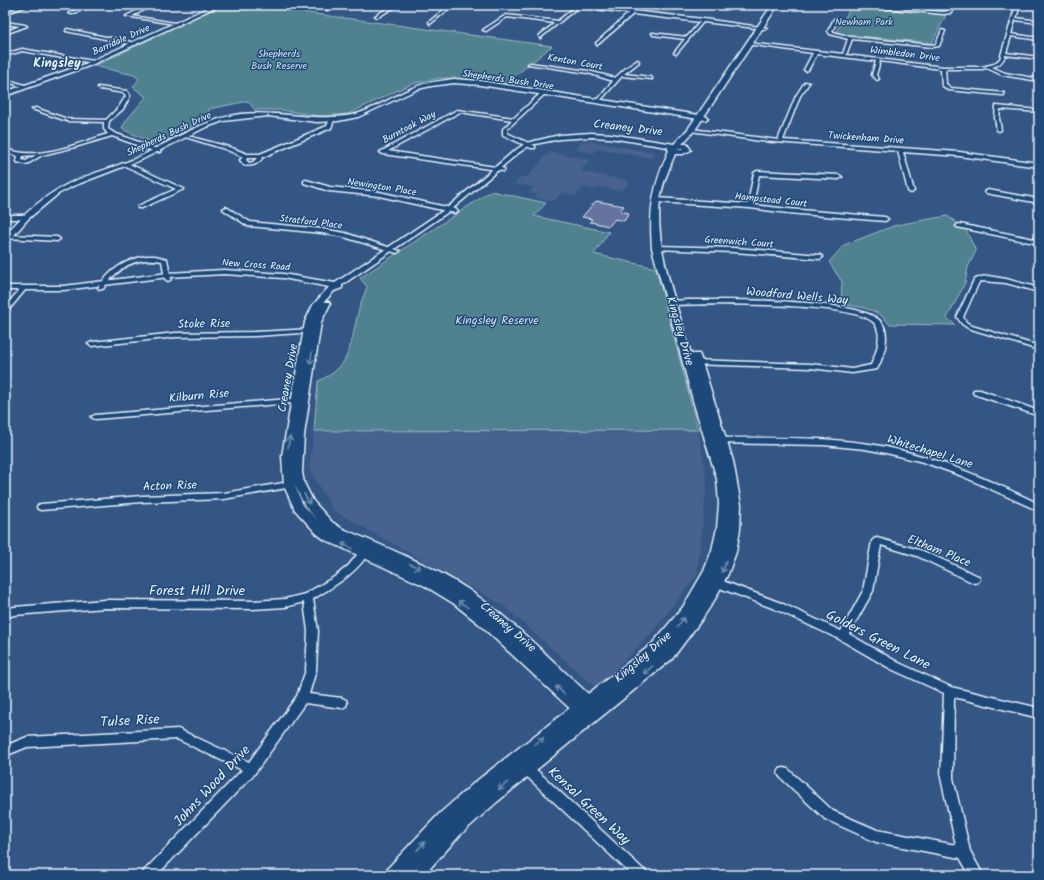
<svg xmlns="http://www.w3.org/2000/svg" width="1044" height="880" font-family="Kalam,sans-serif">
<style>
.built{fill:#46628f}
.green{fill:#50828e;stroke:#9cbac3}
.building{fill:#66739f;stroke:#e8f1f8}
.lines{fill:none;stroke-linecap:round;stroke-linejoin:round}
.minor-casing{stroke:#e8f1f8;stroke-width:3}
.tertiary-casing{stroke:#e8f1f8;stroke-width:3}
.secondary-casing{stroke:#e8f1f8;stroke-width:3}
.minor{fill:#1f4a7a;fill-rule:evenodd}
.tertiary{fill:#1f4a7a;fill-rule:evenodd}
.secondary{fill:#1f4a7a;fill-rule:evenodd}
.oneway{stroke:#6f8dac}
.labels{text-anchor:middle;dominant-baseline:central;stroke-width:3;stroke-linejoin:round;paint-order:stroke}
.far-park-label{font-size:10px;fill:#d1e0e8;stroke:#1f4a7a}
.far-street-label{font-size:10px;fill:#e8f1f8;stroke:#1f4a7a}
.street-label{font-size:12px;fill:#e8f1f8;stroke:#1f4a7a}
.park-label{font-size:12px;fill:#d1e0e8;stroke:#1f4a7a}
.far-district-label{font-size:13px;font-weight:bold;fill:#e8f1f8;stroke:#1f4a7a}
.near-street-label{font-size:14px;fill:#e8f1f8;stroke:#1f4a7a}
</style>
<rect width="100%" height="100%" fill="#345685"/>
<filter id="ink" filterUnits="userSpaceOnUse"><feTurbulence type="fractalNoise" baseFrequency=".025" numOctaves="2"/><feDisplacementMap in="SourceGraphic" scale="8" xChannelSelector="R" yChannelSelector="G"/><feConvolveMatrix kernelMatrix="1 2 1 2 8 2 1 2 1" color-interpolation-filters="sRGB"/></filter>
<g filter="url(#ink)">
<g class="built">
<polygon points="580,5 682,5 671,16"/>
<polygon points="582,141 590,141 655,153 651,158 601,149 596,150 593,153 575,150"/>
<polygon points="552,152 590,160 581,170 583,172 629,181 627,186 621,191 600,187 597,190 583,187 575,196 561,193 554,201 535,198 537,194 530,193 534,187 514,184 522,177 527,177 548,153"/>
<polygon points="698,430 707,483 697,575 648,637 596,688 503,605 334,511 309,469 314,431"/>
</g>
<g class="green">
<path d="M222,5L263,7L552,46L505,84L473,79L440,78L411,84L348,114L318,116L281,110H255L248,101L209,109L207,118L164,142L153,143L122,129C123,122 140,105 146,97L133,87L139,79L134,75L94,66Z"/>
<polygon points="852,6 946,15 932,43 839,34 836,32"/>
<path d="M491,191L546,203L534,216L609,232L594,254L656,268L698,430L314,431L318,381C350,368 350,347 357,317C359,307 363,297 367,287L360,278Z"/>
<path d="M947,216L965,228L976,251L968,267L965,283L947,318L955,325L889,324C879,308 859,307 841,304L842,282L829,262L844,245L896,225Z"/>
</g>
<polygon class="building" points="596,201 624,206 620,211 629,213 624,221 615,219 609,226 590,222 592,219 582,217"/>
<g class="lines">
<defs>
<g id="minor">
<polygon points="24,5 29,5 5,14 5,12"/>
<polygon points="88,5 93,5 72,14 69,13"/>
<polygon points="149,5 154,5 132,16 181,24 179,25 126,16"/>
<polygon points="333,5 338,5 328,10 325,9"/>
<polygon points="393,5 398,5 378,17 375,16"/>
<polygon points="416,5 468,5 450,8 430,24 429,22 446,8"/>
<polygon points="564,5 578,5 703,19 767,28 765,29 703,22 676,54 674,53 685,39 653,35 652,33 687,37 700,22 633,14 597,45 596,43 629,13 578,7 540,38 539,36 555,23 507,17 486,31 483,30 506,15 558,21 575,7"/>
<polygon points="712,5 716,5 713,7 711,6"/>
<polygon points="857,5 870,5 943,12 948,11 950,5 954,5 951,13 943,14"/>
<path d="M1016,5H1020L1016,18L1039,21V23L1015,20L1011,34L1039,38V40L1011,36L1006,53L1039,57V59L1005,55C1003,62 999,65 992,67L1005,73L1039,79V81L1002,75L987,68L982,69H945L946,84L951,88L1004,93V95H1002L948,90L942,85L941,69L880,61L876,75L879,79L877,80L872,75L876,61L817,54L808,70L806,71L804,70L813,53L746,44L748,43L843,54L848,39L830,34L828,31L834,19L836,18L838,19L832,31L833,32L850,37L932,45L936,44L942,30L945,31L939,46L932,47L852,39L846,55L943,67H982L994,64L1000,59Z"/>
<polygon points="1023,5 1039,6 1039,8 1025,6"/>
<polygon points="5,22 25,25 27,26 5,34 5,32 20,26 5,24"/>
<polygon points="67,29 135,43 137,44 135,45 66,31"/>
<polygon points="22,49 93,61 95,62 93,63 22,51 5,56 5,54"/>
<polygon points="638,60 639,62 624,74 650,77 652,78 652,79 622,76 599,102 597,101 613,81 588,73 528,64 530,63 588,71 615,78 626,68"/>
<polygon points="5,79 28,86 28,87 26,88 5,81"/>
<polygon points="805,82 809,83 800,96 783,140 959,152 1039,163 1039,167 959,156 903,152 914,191 911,193 908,191 898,151 761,141 691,131 689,130 691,129 778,140 796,96"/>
<path d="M98,87L127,91L130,96L123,109L109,121L108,129L114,133L160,150V152H156L112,136L75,147L42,155L29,163L25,164L17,162L18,156L5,152V148C9,150 13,151 17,152C46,158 81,142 108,134L104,129V122L67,121L32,109L36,108L67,119L106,120L119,107L126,96L124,93L100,89L98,88ZM36,155L26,161L22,160L23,156Z"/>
<polygon points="542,92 546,93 507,129 507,133 535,146 535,148 531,148 503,135 503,129 512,120 460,112 388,151 502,168 504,169 504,171 383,154 380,152 457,110 514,118"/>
<polygon points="996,106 1039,110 1039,112 1000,109 999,118 1001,130 999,131 997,130 995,118"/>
<path d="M330,119L334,120L331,128L263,157C258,164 253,167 244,165L240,160L243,157L225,149L182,136L184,135L229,147L247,154H260L327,126ZM247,158H257L253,162L249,163L246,160Z"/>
<polygon points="123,163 127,163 184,189 142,208 138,208 138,206 176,189 123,165"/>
<polygon points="757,171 839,175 842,177 839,179 759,175 753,205 788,209 885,217 888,219 885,221 788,213 750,208 656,202 653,200 656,198 748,204 754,173"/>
<polygon points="306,180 330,187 379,192 455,209 458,211 455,213 379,196 329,191 304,183 304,181"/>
<polygon points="988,190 1039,199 1039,203 986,193 985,192"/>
<polygon points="226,207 250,222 322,229 345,233 400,251 397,253 344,237 322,233 248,226 224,210 223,209"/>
<polygon points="5,215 25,215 28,217 25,219 5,219"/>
<polygon points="959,224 1039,240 1039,244 957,227 956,226"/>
<polygon points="9,235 57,237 60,239 57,241 7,238 6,237"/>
<polygon points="657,246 734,248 820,255 823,257 820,259 734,252 655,249 655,247"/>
<path d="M146,256H155L167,259L171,279L170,280L168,281L165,279L162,261C135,256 118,268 103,289H99L98,288C110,270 124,260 146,256Z"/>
<polygon points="988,276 1006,279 1039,288 1039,292 1006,283 982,281 979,282 963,317 966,322 972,326 1039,346 1039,350 968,328 962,324 957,317 974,280 981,277"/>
<polygon points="23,287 26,289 7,312 5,313 5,307 21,288"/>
<path d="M689,300C725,300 854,298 879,320C892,331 884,356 877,369L852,373L811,368L689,364L688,362L692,360L811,364L852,369L871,365C876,354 883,335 875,324C859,301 703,304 671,305L668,303L671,301Z"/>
<polygon points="313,329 316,331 315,332 256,336 176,337 92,346 88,344 92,342 176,333 256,332"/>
<polygon points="974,390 980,390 1039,411 1039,416 974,394 973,392"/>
<polygon points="301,398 305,400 304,402 95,419 91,417 95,415"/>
<path d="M716,438C773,438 830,436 886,447C939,458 990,480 1039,504V511L962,476L923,462L886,453L865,449L823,445L713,443L712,441L713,439Z"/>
<polygon points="295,481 299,484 298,486 224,499 142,502 41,510 38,509 37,507 38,505 41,504 142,496 224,493"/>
<polygon points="877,538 923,551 978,576 980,579 978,582 975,583 972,582 917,556 881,545 873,591 849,634 899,663 951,687 1039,708 1039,718 954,697 953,778 970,851 983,875 970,875 960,858 876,842 825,819 780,777 778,773 780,769 784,768 788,769 833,811 877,830 956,845 941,778 944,693 891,669 839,639 775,609 709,584 707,581 709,578 712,577 715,578 781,603 841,631 863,591 872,541 874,539"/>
<path d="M367,545L370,546L372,548C357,573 338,584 313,599L318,631L316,670L309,694L342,698L346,700L347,703L346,706L342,708L305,703L255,773L157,875H142L144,871L242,770L177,739L27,747L5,756V746L27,737L178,729L249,762L297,696L306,670L308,631L304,602L285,607L253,609L105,608L14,615L5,618V610L14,607L105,600L253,601L285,599L305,594L336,576L349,565L364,546Z"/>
<polygon points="525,762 529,763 645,871 647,875 632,875 521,771 519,767 521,763"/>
</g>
<g id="tertiary">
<polygon points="214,5 220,5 89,66 5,96 5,92 85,64"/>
<path d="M454,79L480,81L705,116L708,118L705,120L480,85L454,83L431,86L418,89L358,117L338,121L317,122L268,116L223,121L204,128L143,159L73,186L58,194L28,219L8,242H5V235C23,215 43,196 68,184C91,173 117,167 141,156C173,140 205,119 241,114C278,110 315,122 352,115C369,112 396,95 413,88C426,82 440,81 454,79Z"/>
<path d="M591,133L610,134L674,144L677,146L674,148L610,138L591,137L560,139L530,145L517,154L451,210L342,285V288L334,291L324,302H329L330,304L321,322L304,435L302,472L304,483L313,501L332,522L341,528C384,547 430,564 469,590C515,622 555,664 597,702L599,706L597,710L590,711L589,717L584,719L579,717L478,623L453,603L425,586L325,540L316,533L295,510L284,486L282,456L305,322L313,305L329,287L283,278L224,274L168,277L64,290H5V286H64L168,273L224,270L283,274L335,283L447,208L513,152L526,143L560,135ZM294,484L305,506L317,520L303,505ZM331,532L333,534L413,570L333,534Z"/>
</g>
<path id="secondary" d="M772,5H778L695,130L682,144H687L691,150L683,154H675C669,169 662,184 660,200C654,249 678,307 691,354H699L700,356L733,461L741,505L740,529L736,552L728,574L715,599L702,619L672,659L497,802L461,834L424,875H386L388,868L439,814L474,783L652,644L683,607L704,571L712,550L717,528L719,504L717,479L694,404L652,248C649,208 653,187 669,150L667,148L674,144L688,129ZM676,148H682L683,149Z"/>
</defs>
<use href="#minor" class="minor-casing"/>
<use href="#tertiary" class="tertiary-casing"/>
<use href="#secondary" class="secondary-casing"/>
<use href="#minor" class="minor"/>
<use href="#tertiary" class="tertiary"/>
<use href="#secondary" class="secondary"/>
</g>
<defs><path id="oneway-shaft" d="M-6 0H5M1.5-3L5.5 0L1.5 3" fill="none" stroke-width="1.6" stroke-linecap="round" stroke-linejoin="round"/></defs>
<g class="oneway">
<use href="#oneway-shaft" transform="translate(311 358) rotate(99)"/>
<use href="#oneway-shaft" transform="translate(289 442) rotate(-82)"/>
<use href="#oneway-shaft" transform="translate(307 499) rotate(61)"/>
<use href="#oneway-shaft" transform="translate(347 546) rotate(-156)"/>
<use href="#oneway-shaft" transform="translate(415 566) rotate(25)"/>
<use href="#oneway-shaft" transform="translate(724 567) rotate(111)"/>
<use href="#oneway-shaft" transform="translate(463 604) rotate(-144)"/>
<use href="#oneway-shaft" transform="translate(681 622) rotate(-52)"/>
<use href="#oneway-shaft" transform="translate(648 670) rotate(140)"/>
<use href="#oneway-shaft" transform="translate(560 690) rotate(-137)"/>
<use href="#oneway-shaft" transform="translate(539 741) rotate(-39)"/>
<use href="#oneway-shaft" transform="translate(503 786) rotate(141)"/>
<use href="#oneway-shaft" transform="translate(421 846) rotate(-47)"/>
</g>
</g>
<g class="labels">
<g class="far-park-label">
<text x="864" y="22">Newham Park</text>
<text x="279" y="54">Shepherds<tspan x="279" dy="12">Bush Reserve</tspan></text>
</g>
<g class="far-street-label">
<text transform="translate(121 40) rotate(-24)">Barridale Drive</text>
<text transform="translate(905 54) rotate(7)">Wimbledon Drive</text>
<text transform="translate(575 62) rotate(10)">Kenton Court</text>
<text transform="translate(508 80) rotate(8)">Shepherds Bush Drive</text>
<text transform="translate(409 127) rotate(-28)">Burntoak Way</text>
<text transform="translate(169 134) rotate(-25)">Shepherds Bush Drive</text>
<text transform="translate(866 138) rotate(4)">Twickenham Drive</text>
<text transform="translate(382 187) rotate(9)">Newington Place</text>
<text transform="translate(771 200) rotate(6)">Hampstead Court</text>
<text transform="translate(311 222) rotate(7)">Stratford Place</text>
<text transform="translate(739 242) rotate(4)">Greenwich Court</text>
<text transform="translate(256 265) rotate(4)">New Cross Road</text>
</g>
<g class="street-label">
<text transform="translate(628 128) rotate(7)">Creaney Drive</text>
<text transform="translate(797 296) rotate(5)">Woodford Wells Way</text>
<text transform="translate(204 324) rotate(-1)">Stoke Rise</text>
<text transform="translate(680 331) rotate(74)">Kingsley Drive</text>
<text transform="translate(288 378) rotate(-80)">Creaney Drive</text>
<text transform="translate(199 396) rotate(-5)">Kilburn Rise</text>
<text transform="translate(930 452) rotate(17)">Whitechapel Lane</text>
<text transform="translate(170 486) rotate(-2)">Acton Rise</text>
<text transform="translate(939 551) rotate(22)">Eltham Place</text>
<text transform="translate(508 627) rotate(41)">Creaney Drive</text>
<text transform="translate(643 657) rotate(-41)">Kingsley Drive</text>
</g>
<g class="park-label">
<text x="497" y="320">Kingsley Reserve</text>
</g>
<g class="far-district-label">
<text x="57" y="63">Kingsley</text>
</g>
<g class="near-street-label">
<text x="197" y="591">Forest Hill Drive</text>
<text transform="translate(878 640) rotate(27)">Golders Green Lane</text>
<text transform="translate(130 721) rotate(-3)">Tulse Rise</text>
<text transform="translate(212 786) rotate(-47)">Johns Wood Drive</text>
<text transform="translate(589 806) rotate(43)">Kensal Green Way</text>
</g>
</g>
<rect width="1044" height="880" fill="none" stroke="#1f4a7a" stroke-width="20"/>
<rect x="10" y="10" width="1024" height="860" fill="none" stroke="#e8f1f8" stroke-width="1.5" filter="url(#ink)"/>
</svg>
